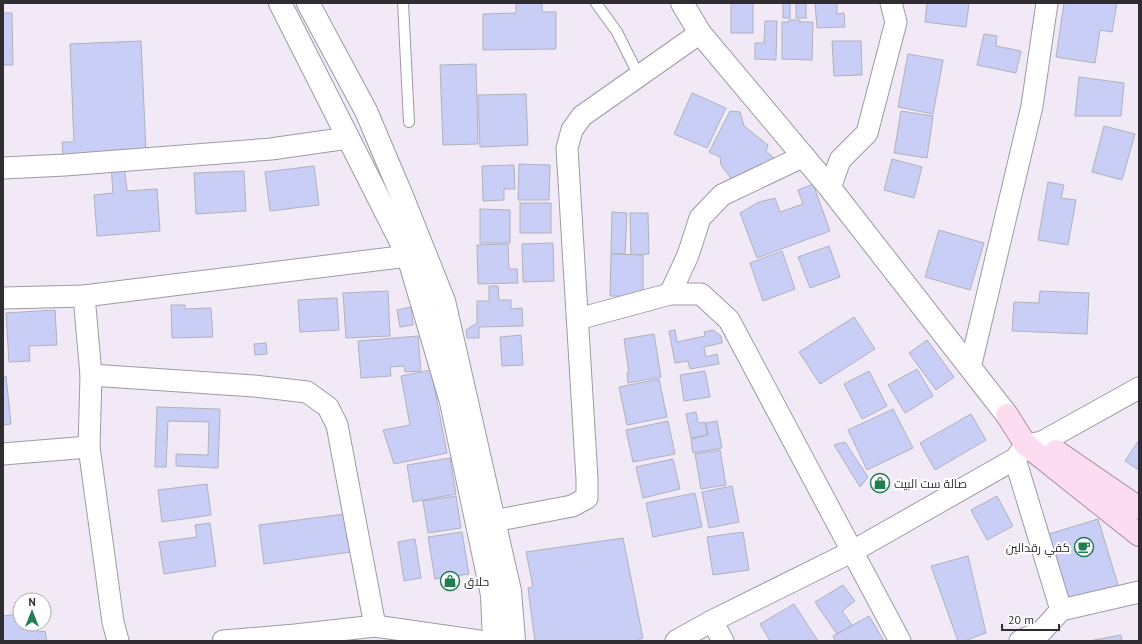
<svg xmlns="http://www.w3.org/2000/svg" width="1142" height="644" font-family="'PT Sans',Cairo,sans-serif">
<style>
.building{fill:#c9cef7;stroke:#afb1bd}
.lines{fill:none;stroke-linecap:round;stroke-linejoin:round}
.lane-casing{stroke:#9f99a5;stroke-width:12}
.street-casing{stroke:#9f99a5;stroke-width:23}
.secondary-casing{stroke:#9f99a5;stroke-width:24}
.primary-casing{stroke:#b390a7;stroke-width:24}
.lane{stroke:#fff;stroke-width:10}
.street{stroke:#fff;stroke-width:21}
.secondary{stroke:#fff;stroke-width:22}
.primary{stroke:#fcdcf1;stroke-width:22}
.labels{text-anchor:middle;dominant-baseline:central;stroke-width:4;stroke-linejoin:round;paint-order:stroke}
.poi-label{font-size:12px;fill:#2f2d31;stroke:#fff;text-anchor:start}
</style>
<rect width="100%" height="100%" fill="#f1eaf6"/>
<g class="building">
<polygon points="516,3 542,3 542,12 556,12 556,49 483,50 483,14 516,13"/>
<rect x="731" y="3" width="22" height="30"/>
<rect x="783" y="3" width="7" height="15"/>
<rect x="796" y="3" width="10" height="15"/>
<polygon points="815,3 837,3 837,14 844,13 845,27 817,28"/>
<polygon points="927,3 969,3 966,27 925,22"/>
<polygon points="1064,3 1117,3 1112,32 1100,30 1095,63 1056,57"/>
<polygon points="3,13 12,13 13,65 3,65"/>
<polygon points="789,20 800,20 800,22 813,22 812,60 782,59 782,22 789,22"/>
<polygon points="765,21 777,21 776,60 755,59 755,43 764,43"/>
<polygon points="984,34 997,36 996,46 1021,51 1016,73 977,65"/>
<polygon points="141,41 146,151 63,155 62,142 74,142 70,44"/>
<polygon points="832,41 861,41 862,75 834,76"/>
<polygon points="908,54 943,60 933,114 898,107"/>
<polygon points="476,64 478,144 443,145 440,65"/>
<polygon points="1079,77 1124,83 1121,116 1075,116"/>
<polygon points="692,93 726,108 707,148 674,134"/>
<polygon points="526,94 528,145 480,147 478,95"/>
<polygon points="730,111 740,112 744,126 768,145 766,151 774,158 772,162 732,180 721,165 720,157 709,152"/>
<polygon points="901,111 933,116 927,158 894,153"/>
<polygon points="1104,126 1135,134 1122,180 1092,172"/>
<polygon points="892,159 922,167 914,198 884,190"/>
<polygon points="519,164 550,165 549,200 518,200"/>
<polygon points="124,165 127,191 157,189 160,231 97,236 94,195 113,193 111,166"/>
<polygon points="514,165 515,189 504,189 504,200 483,201 482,166"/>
<polygon points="314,166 319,205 270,211 265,172"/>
<polygon points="244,171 246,211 196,214 194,173"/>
<polygon points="1048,182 1064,185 1061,198 1076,200 1068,245 1038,240"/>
<polygon points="813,184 830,231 757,258 740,213 759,202 775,198 780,212 803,204 798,190"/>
<rect x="520" y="203" width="31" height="30"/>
<polygon points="480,209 510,210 510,243 480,243"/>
<polygon points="612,212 627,213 625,254 611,254"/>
<polygon points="630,213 648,213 649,254 631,255"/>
<polygon points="939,230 984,243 970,290 925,277"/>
<polygon points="553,243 554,281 523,282 522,244"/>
<polygon points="508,244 509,269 517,269 518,283 478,284 477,245"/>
<polygon points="829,246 840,277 810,288 798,257"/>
<polygon points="782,251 795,289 763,301 750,263"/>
<polygon points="611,254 643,255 643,296 610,296"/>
<polygon points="489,286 498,286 499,300 511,300 511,309 522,308 523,326 479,327 479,338 467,338 466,330 477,323 477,301 489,301"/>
<polygon points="388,291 390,336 346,338 343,293"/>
<polygon points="1040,291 1089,293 1087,334 1012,331 1014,302 1039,303"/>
<polygon points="337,298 339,330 300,332 298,300"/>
<polygon points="171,305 185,305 185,309 211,308 213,337 172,338"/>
<polygon points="411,307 413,325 400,327 397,310"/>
<polygon points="55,310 57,345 29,346 30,361 9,362 6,313"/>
<polygon points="854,317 875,349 820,384 799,352"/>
<polygon points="675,330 677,342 705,336 704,332 713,330 721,336 722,343 704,347 706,357 717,354 719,364 690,369 688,361 675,363 669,331"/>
<polygon points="654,334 661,377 628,383 627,373 629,373 624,339"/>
<polygon points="521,335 523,365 502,366 500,337"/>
<polygon points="418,336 421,371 405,372 404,366 390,367 391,376 361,378 358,341"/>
<polygon points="927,340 954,377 936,390 909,353"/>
<polygon points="266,343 267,354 255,355 254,344"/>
<polygon points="917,369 933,396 905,413 888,385"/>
<polygon points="431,370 447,453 394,464 383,430 410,425 401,376"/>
<polygon points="705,371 710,397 684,401 680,375"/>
<polygon points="869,371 887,406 862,419 844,384"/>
<polygon points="6,376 11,424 3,425 3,377"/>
<polygon points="659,379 667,417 627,425 619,387"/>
<polygon points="157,407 220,409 218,468 176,466 176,454 208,455 209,422 168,421 166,467 155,467"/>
<polygon points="893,409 913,448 867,470 848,430"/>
<polygon points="696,412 698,423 705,422 707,435 691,438 686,414"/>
<polygon points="971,414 986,440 935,470 920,443"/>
<polygon points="668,421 675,454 633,462 626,430"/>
<polygon points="717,421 722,448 693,453 691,439 708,435 706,423"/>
<polygon points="1139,440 1139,470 1125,461"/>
<polygon points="845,442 868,477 860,487 834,445"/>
<polygon points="720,450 726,485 701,489 695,454"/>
<polygon points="450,458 456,494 413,502 407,465"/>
<polygon points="673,459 680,489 643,498 636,467"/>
<polygon points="207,484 211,515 162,522 158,490"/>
<polygon points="732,486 739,522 709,528 702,492"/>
<polygon points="695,493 702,527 653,537 646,503"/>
<polygon points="456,496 461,528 428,533 423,501"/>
<polygon points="997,496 1013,526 987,540 971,510"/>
<polygon points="345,514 351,552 264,564 259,525"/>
<polygon points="1098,519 1119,588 1070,603 1049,534"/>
<polygon points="210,523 216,566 164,574 159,542 197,537 195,525"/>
<polygon points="462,532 469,574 435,579 428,537"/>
<polygon points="743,532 749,570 713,575 707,537"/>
<polygon points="623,538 643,638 636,641 535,641 528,588 533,587 526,552"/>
<polygon points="415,539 421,578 404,581 398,542"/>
<polygon points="968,556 986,633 964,641 958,641 931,566"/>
<polygon points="843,585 855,601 842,611 852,625 837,634 815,602"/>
<polygon points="794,604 818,641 770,641 760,624"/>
<polygon points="20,614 20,624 37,624 38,632 45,631 47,641 3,641 3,616"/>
<polygon points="869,616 884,641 836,641 833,636"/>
<polygon points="1121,635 1122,641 1089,641"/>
</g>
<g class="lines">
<defs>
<g id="lane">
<polyline points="403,3 409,122"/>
<polyline points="596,3 617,32 639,76"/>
</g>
<g id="street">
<polyline points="3,168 65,165 271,149 348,138"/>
<polyline points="830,188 840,160 867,133 896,22 891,3"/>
<polyline points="670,294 688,255 700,218 722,195 804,156"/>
<polyline points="84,296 91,375 89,447 113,622 118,641"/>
<polyline points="3,298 84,296 408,256 423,251"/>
<polyline points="578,319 670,294 701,294 729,320 900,641"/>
<polyline points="970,368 1032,106 1047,3"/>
<polyline points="91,375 254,386 307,392 328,407 337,425 375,626"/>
<polyline points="3,454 89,447"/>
<polyline points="1015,459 1061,610"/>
<polyline points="494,521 572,506 587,498 587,479 567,148 572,130 582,116 700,33"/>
<polyline points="712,621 723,641"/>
<polyline points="223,641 295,635 375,626 479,641"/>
<polyline points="676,641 712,621 853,551 1015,459 1026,445 1042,442 1139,388"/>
<polyline points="1020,641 1042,631 1061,610 1139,592"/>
</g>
<g id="secondary">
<polyline points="280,3 408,256 451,402 492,595 494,641"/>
<polyline points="308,3 366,111 402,196 444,301 510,591 514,641"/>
<polyline points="682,3 700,33 830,188 1007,415"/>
</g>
<g id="primary">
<polyline points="1007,415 1026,445 1139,535"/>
<polyline points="1056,451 1139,508"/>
</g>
</defs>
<use href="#lane" class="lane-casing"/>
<use href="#street" class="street-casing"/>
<use href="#secondary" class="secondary-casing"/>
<use href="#primary" class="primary-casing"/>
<use href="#lane" class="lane"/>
<use href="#street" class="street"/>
<use href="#secondary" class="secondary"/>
<use href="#primary" class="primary"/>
</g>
<defs>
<symbol id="shop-ring" viewBox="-11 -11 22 22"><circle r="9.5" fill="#fff" stroke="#237d53" stroke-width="1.5"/><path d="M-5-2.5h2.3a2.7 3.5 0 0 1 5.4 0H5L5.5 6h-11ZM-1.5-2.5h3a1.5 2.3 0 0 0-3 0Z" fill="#237d53"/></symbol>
<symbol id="cafe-ring" viewBox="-11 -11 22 22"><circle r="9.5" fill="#fff" stroke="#237d53" stroke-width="1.5"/><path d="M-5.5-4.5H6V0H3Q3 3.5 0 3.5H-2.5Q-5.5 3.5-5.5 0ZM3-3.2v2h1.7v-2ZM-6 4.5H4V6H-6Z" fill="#237d53"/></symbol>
</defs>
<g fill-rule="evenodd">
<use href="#shop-ring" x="869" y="472" width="22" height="22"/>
<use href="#cafe-ring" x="1073" y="536" width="22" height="22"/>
<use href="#shop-ring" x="439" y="570" width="22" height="22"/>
</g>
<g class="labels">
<g class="poi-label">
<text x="894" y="483">صالة ست البيت</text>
<text x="1070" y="547" text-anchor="end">كفي رقدالين</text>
<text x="464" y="581">حلاق</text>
</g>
</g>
<rect width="1142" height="644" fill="none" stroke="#2f2d31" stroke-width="8"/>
<g transform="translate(32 612)"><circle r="19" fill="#ffffff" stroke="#acabad"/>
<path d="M0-3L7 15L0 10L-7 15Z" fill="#237d53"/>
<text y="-6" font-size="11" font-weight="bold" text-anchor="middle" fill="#2f2d31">N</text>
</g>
<path d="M1002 624v6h57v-6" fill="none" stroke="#2f2d31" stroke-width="2"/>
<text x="1008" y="624" font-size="12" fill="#2f2d31" stroke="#ffffff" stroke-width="3" paint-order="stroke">20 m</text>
</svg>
